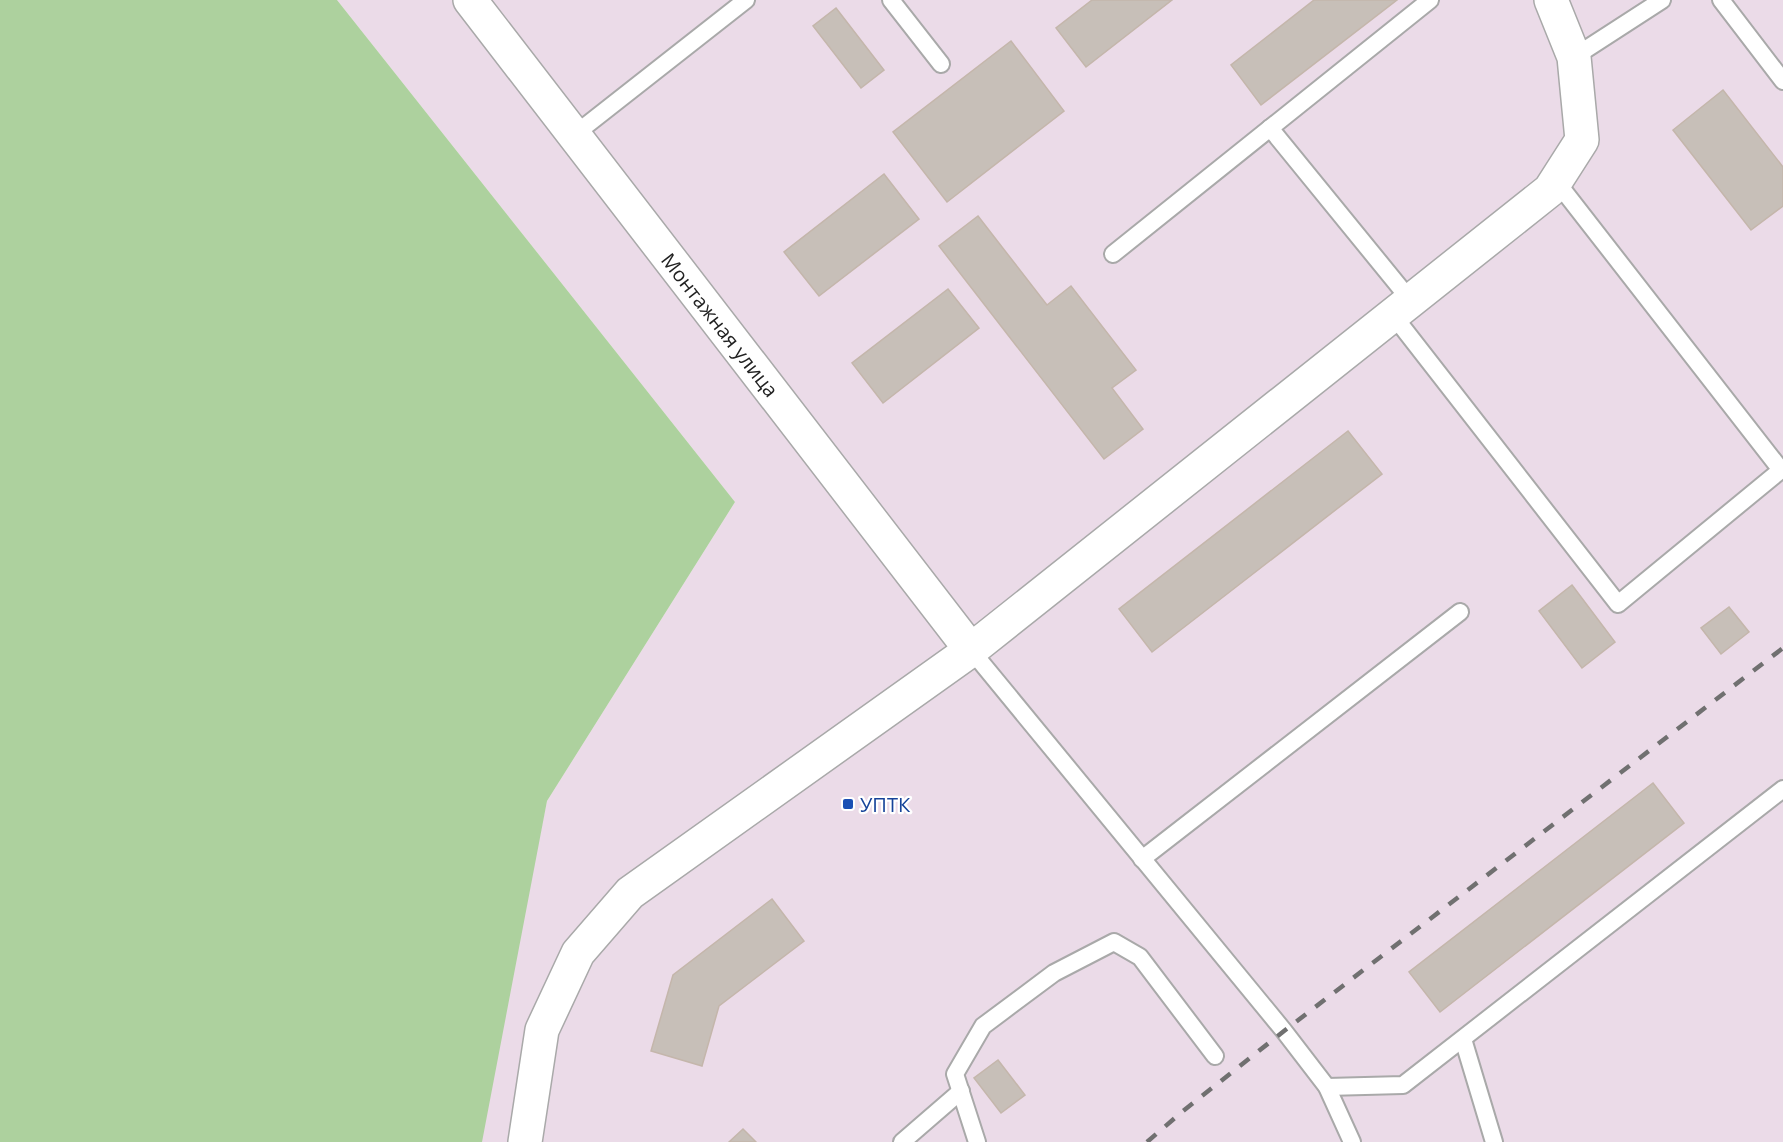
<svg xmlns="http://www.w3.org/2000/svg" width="1783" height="1142" font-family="'Open Sans',sans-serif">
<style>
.industrial{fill:#ebdbe8}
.forest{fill:#add19e}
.building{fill:#c7bfb8;stroke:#c4b6ab;stroke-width:1.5}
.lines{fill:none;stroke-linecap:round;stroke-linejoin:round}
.service-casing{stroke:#a9a9a9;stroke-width:20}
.minor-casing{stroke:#a9a9a9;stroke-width:36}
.service{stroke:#fff;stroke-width:16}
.minor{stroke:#fff;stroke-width:33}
.rail{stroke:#707070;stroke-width:4.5;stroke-dasharray:12 12;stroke-linecap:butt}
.transit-dot{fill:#1a4fb4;stroke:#fff;stroke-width:2}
.labels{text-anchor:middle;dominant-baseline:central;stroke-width:4.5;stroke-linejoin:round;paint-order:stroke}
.street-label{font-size:20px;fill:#222;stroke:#fff}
.transit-label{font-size:20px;fill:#164399;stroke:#fff;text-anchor:start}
</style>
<rect width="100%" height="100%" fill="#f2efe9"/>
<polygon class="industrial" points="337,0 1783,0 1783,1142 477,1142 547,801 735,502"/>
<polygon class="forest" points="0,0 337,0 735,502 547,801 482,1142 0,1142"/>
<g class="building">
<polygon points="1092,0 1172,0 1086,67 1056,28"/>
<polygon points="1314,0 1397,0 1261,105 1231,65"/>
<polygon points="836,8 884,70 861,88 813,26"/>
<polygon points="1011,41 1064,111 947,202 893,132"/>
<polygon points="1723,90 1783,167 1783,206 1751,230 1673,130"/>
<polygon points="884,174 919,219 819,296 784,252"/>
<polygon points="978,216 1047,305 1071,286 1136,370 1112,388 1143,429 1104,459 939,246"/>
<polygon points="948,289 979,328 883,403 852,363"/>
<polygon points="1348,431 1382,474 1152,652 1119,609"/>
<polygon points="1572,585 1615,642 1582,668 1539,611"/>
<polygon points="1729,607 1749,632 1721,654 1701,628"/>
<polygon points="1653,783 1684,823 1440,1012 1409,972"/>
<polygon points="772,899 804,941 719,1006 702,1066 651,1051 673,975"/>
<polygon points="998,1060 1025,1095 1001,1113 974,1078"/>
<polygon points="743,1129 756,1142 729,1142"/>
</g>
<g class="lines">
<defs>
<g id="service">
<polyline points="891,0 941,64"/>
<polyline points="1721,0 1783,81"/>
<polyline points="1574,57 1662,0"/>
<polyline points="1270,128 1411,301"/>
<polyline points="574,135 746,0"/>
<polyline points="1113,254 1430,0"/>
<polyline points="1393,315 1618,604 1781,470 1556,181"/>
<polyline points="971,650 1284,1031 1327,1087 1352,1142"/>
<polyline points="1142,859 1460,612"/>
<polyline points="1463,1039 1494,1142"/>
<polyline points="1327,1087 1403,1085 1783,789"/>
<polyline points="902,1142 961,1091"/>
<polyline points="977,1142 955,1074 983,1026 1054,973 1114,942 1140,957 1215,1056"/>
</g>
<g id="minor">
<polyline points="470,0 971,650"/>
<polyline points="525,1142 542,1030 578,953 630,893 971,650 1550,190 1582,140 1574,57 1551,0"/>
</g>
</defs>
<use href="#service" class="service-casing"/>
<use href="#minor" class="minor-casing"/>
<use href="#service" class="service"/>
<use href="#minor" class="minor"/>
<polyline class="rail" points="1147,1142 1183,1111 1284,1031 1783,648"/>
</g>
<rect class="transit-dot" x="842" y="798" width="12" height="12" rx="3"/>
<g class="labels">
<g class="street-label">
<text transform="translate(720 325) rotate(52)">Монтажная улица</text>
</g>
<g class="transit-label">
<text x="860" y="804">УПТК</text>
</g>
</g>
</svg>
